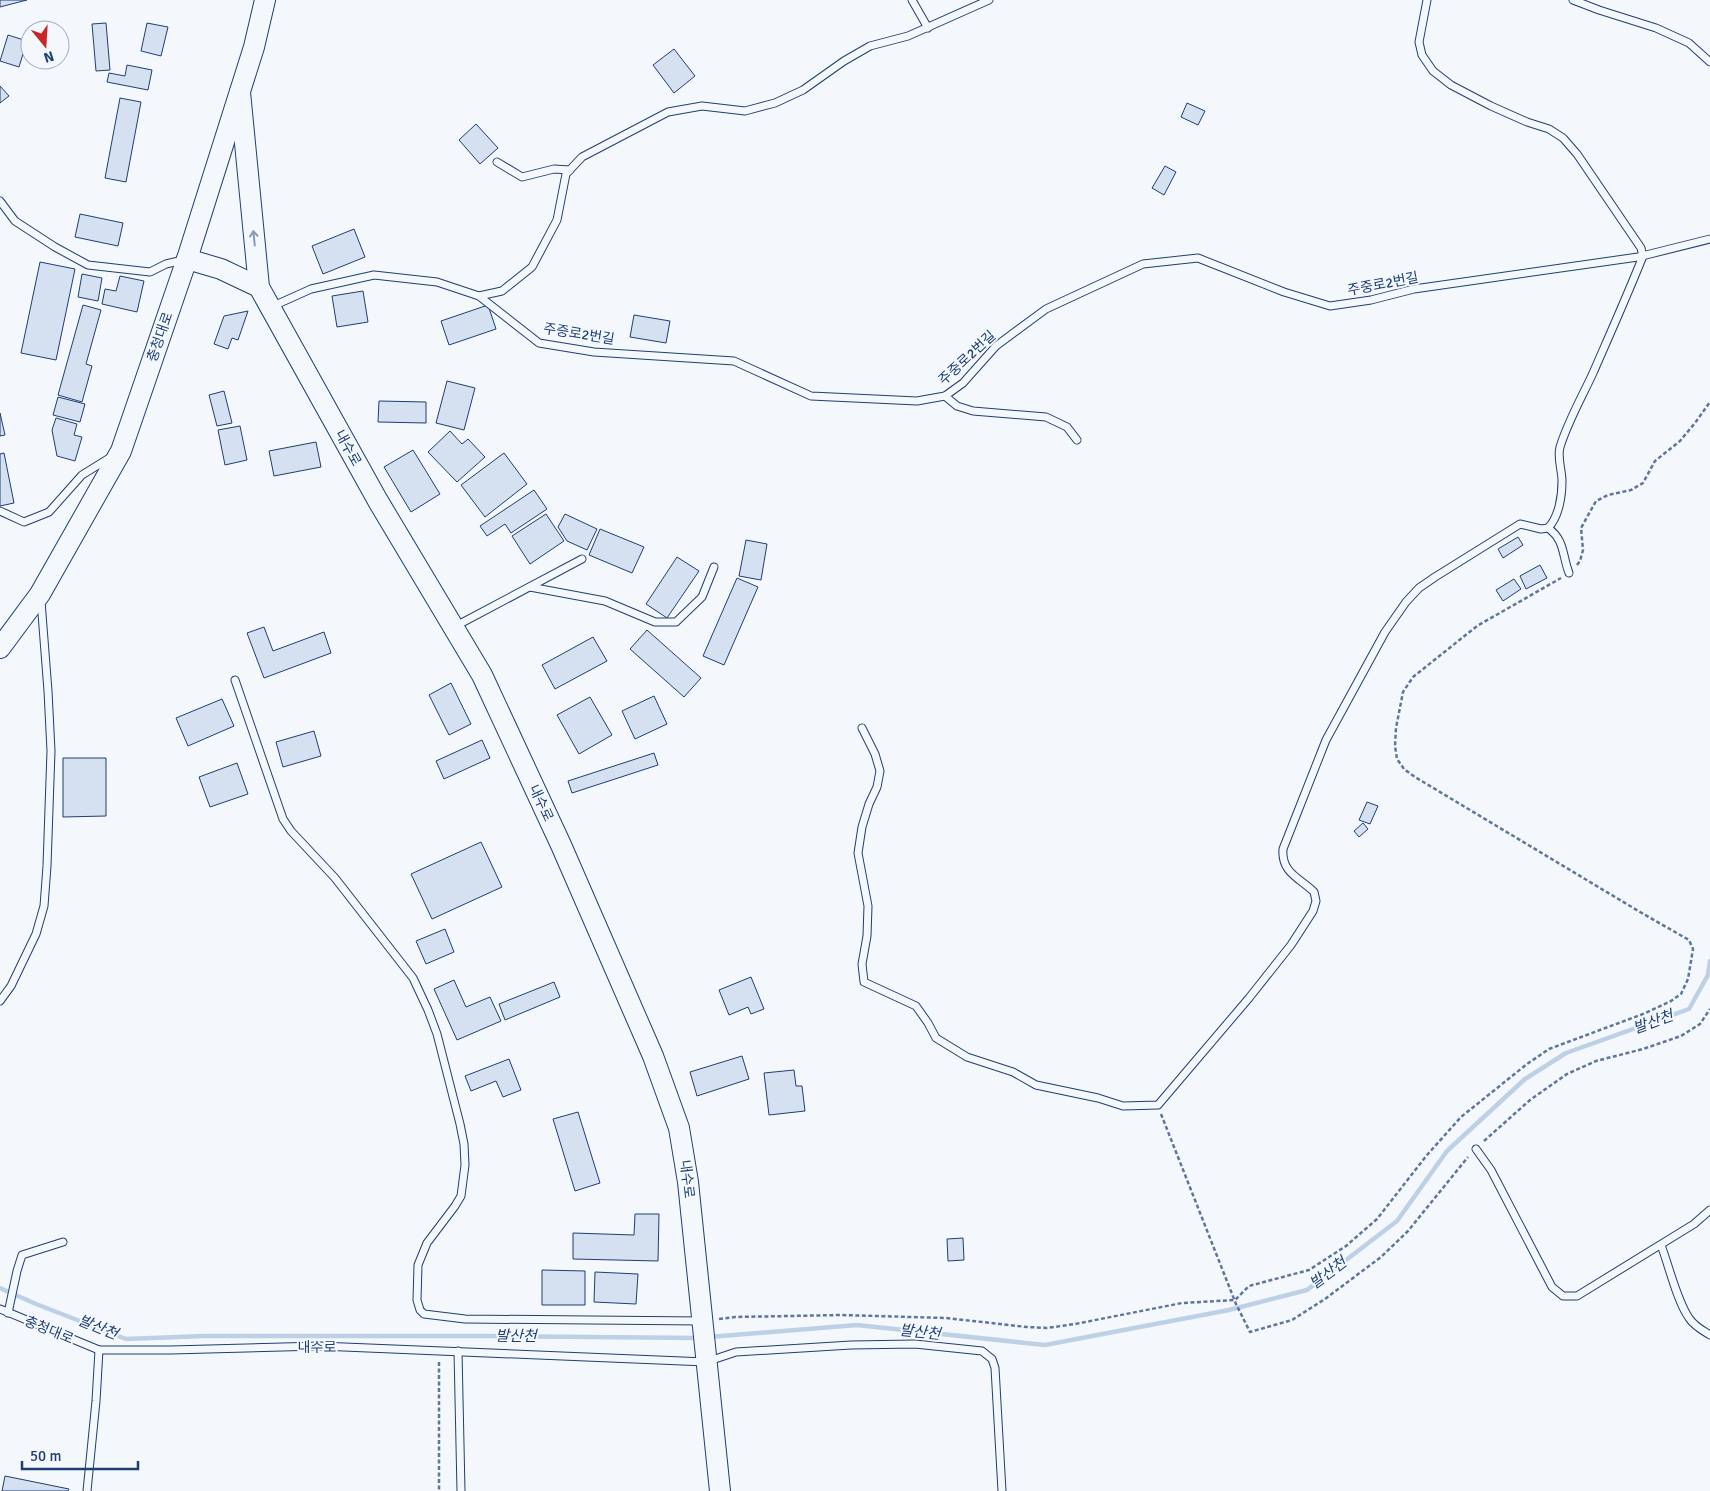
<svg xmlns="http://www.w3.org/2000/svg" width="1710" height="1491" font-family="Signika,'Noto Sans KR',sans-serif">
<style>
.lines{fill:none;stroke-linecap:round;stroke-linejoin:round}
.stream{stroke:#bed0e5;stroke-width:4.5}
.building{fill:#d5e0f0;stroke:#1d3f73}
.lane-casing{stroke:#1d3f73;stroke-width:9}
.secondary-casing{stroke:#1d3f73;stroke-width:22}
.path{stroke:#5e769c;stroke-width:2.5;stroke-dasharray:4 2.5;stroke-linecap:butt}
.lane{stroke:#f4f7fb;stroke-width:7}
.secondary{stroke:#f4f7fb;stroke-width:20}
.oneway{stroke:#889bb7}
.labels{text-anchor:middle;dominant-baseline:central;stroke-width:4;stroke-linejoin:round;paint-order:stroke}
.street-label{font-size:14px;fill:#1d3f73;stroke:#f4f7fb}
.water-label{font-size:15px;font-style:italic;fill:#1d3f73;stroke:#f4f7fb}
</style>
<rect width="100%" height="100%" fill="#f4f7fb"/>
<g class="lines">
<g class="stream">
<polyline points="0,1288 36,1304 126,1339 204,1336 489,1336 698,1338"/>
<polyline points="709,1337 857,1325 1045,1345 1229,1310 1307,1290 1397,1221 1447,1151 1525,1079 1566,1053 1689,1009 1708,975 1710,961"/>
</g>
</g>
<g class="building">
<polygon points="0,0 27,0 0,7"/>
<polygon points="106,23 110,70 96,71 92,24"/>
<polygon points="147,23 168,27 161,56 141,51"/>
<polygon points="8,35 27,41 19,67 0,61"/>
<polygon points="674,49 695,76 674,93 653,65"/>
<polygon points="127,65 152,70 148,90 107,82 109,73 125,76"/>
<polygon points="0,86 9,96 0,103"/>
<polygon points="120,98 141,102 126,182 105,178"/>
<polygon points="1187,103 1205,111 1198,125 1181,117"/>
<polygon points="476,124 498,148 480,164 459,140"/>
<polygon points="1165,166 1176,172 1164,195 1152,188"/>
<polygon points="80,214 123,223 118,246 75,237"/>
<polygon points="354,229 365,257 323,274 312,246"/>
<polygon points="40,262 75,269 56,360 21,353"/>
<polygon points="82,274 102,278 98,301 78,297"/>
<polygon points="120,276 144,281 137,312 102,304 105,289 116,291"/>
<polygon points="363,291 368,322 337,327 332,296"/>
<polygon points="83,305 101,310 86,364 92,366 82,402 58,395"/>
<polygon points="488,305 496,329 449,345 441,321"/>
<polygon points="248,311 238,340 232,338 228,349 214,344 224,316"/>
<polygon points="634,315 670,321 666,343 630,337"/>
<polygon points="447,381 475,388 464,430 436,423"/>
<polygon points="224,391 232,423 217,426 209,395"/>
<polygon points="58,397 85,404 80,422 53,415"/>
<polygon points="379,401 426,402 426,423 378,422"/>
<polygon points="0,413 5,435 0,436"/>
<polygon points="56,418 77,424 74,435 82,437 75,461 57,456 52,430"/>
<polygon points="240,426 247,460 225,465 218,430"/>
<polygon points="450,431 462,444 468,439 485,457 457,482 428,452"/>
<polygon points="316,442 321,467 274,476 269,451"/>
<polygon points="413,450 440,494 411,512 384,467"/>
<polygon points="4,453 14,503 0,506 0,454"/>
<polygon points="504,453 527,484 485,517 461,485"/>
<polygon points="534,490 547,509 511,533 505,524 487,536 480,526"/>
<polygon points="546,514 564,541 530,564 512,536"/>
<polygon points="565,514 597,529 587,550 567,541 558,527"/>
<polygon points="600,529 644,547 632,573 589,555"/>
<polygon points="1518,537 1523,545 1503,558 1498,549"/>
<polygon points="746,540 767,544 761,580 739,576"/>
<polygon points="677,557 699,571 667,618 646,604"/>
<polygon points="1540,565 1547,578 1526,589 1520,576"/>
<polygon points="737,578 758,587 724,665 703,656"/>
<polygon points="1514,579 1521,589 1503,601 1496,590"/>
<polygon points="264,627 273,651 324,632 331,653 264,678 247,633"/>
<polygon points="647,630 701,678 684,697 630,649"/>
<polygon points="593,637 607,661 555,689 542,665"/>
<polygon points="451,683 471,724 449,735 429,695"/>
<polygon points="654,696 667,724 635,739 622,711"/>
<polygon points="590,697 612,735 579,754 557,715"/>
<polygon points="222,699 234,726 188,746 176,718"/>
<polygon points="314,731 321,756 283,767 276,742"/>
<polygon points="482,740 490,758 444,779 436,761"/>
<polygon points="654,753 658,765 572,793 568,781"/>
<polygon points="63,758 106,758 106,816 63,817"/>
<polygon points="237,763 248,794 210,807 199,777"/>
<polygon points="1367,802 1378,806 1370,824 1359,820"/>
<polygon points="1363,823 1368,829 1359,837 1354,831"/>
<polygon points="481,842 502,887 432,919 411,874"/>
<polygon points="445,929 454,952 426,964 416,941"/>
<polygon points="751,977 764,1009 751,1014 748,1007 729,1015 719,990"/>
<polygon points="454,980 466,1007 490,997 501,1021 457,1040 434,989"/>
<polygon points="554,982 560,997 505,1020 499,1004"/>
<polygon points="742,1056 749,1079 697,1096 690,1072"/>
<polygon points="509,1059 521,1090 503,1097 496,1081 471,1091 465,1076"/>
<polygon points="794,1070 796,1086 802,1086 805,1111 769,1115 764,1073"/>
<polygon points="578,1112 600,1183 575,1191 553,1119"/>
<polygon points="635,1214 659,1214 658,1261 573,1259 573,1233 634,1235"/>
<polygon points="963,1238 964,1260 948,1261 947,1239"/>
<polygon points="542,1270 585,1271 585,1305 542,1305"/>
<polygon points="595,1272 638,1274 636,1304 594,1302"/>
<polygon points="5,1476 69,1489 68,1491 2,1491"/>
</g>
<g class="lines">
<defs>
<g id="lane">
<polyline points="912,0 928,28"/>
<polyline points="1573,0 1599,10 1656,28 1689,43 1710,62"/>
<polyline points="497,162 522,177 554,169 570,170"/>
<polyline points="0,201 15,221 55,247 88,265 150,272 166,264 183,260"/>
<polyline points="479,296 502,291 532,267 557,220 566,174 582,157 668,112 702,106 745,111 775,103 803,90 844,61 870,46 908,36 989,0"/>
<polyline points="271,307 311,289 374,275 437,282 479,296 539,343 594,352 734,361 811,396 917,401 945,396 963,383 996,346 1046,309 1143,264 1198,258 1284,292 1330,306 1371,300 1414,289 1638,257 1710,239"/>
<polyline points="945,396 957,406 973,411 1046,417 1067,427 1077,440"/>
<polyline points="0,511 24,522 49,512 82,475 111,457"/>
<path d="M1548,528C1565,540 1562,555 1569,573"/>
<polyline points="530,587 605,601 655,622 676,622 702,597 714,567"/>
<polyline points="454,627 582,559"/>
<polyline points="235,680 283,819 291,831 335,878 413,978 428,1010 437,1034 460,1124 464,1144 465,1165 461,1196 455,1206 427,1243 418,1265 417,1300 420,1310 424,1314 465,1319 702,1321"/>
<path d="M862,728L875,754L880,771L877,787L869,804L862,827L858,853L868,906L867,936L862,964L864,982L916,1006L928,1023L936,1038L967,1057L1013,1072L1036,1085L1098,1098L1123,1106L1158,1105L1249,998L1291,945L1313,911L1316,901L1314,892C1300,878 1281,873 1283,849L1326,740L1385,632L1406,602L1419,588L1435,577L1520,524L1541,529L1548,528C1559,517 1562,496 1562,481C1562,470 1557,458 1560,447C1568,421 1582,397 1593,373C1610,334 1627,296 1643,256L1641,248L1577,154L1563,138L1549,129L1527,122L1491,106L1451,85L1433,71L1422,55L1419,42L1427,0"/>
<polyline points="0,1001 11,986 36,934 44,906 47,866 51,751 48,691 41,601"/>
<polyline points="1476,1149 1491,1170 1552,1287 1563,1296 1577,1296 1694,1224 1710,1210"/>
<path d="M1661,1245C1669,1266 1677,1301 1689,1318C1694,1326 1702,1330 1710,1335"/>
<polyline points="0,1309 99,1350"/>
<polyline points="8,1313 17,1271 22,1255 63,1242"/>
<polyline points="458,1351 461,1491"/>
<polyline points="87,1491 96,1401 99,1350 171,1350 320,1346 706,1362 736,1352 851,1345 915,1344 982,1351 992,1359 995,1368 1002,1491"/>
</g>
<g id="secondary">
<polyline points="240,92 259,287 378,501 482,675 561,845 653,1056 679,1128 688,1182 720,1491"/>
<polyline points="187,259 221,269 259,287"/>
<polyline points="0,648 40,594 121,451 187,259 254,47 265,0"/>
</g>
</defs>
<use href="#lane" class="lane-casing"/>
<use href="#secondary" class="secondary-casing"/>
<g class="path">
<polyline points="1577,565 1580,561 1583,550 1581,528 1596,501 1608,495 1631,490 1643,483 1655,461 1680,441 1695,423 1710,402"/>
<polyline points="1161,1114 1236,1304 1250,1332 1292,1320 1325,1299 1381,1257 1408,1231 1468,1157"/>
<polyline points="1484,1141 1530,1100 1567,1074 1596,1061 1643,1049 1681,1036 1700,1024 1710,1009"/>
<polyline points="719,1319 735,1317 842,1315 946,1318 1027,1327 1047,1328 1075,1324 1182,1303 1235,1300 1249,1286 1309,1270 1346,1246 1377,1219 1427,1155 1461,1117 1527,1064 1549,1049 1643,1014 1671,1001 1681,994 1688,979 1693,949 1689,940 1640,912 1415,777 1404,769 1397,759 1395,746 1396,728 1403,692 1413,677 1477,626 1561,578"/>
<polyline points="439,1362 439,1491"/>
</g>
<use href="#lane" class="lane"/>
<use href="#secondary" class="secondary"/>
</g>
<defs><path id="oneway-shaft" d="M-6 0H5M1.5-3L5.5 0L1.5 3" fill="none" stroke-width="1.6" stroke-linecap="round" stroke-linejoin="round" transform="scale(1.25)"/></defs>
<use class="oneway" href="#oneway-shaft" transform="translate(254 238) rotate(-96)"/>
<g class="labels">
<g class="street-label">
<text transform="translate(1383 284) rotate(-11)">주중로2번길</text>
<text transform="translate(579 334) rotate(9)">주중로2번길</text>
<text transform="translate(160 337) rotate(-71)">충청대로</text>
<text transform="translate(967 358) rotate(-43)">주중로2번길</text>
<text transform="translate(348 448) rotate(61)">내수로</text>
<text transform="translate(541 803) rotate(65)">내수로</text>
<text transform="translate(687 1179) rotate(83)">내수로</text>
<text transform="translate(49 1330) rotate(22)">충청대로</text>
<text x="317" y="1347">내수로</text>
</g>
<g class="water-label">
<text transform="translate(1653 1022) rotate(-20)">발산천</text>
<text transform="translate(1328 1273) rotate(-37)">발산천</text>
<text transform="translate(98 1327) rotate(22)">발산천</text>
<text transform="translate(920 1332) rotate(6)">발산천</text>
<text transform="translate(516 1336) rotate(1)">발산천</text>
</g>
</g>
<g transform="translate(45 45) rotate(162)"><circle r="24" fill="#f4f7fb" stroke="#9eadc5"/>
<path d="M0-4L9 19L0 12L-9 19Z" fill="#c62828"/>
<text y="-8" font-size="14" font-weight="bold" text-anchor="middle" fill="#1d3f73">N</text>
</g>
<path d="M22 1461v8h116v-8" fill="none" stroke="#1d3f73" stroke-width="2.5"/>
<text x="30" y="1461" font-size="15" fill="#1d3f73" stroke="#f4f7fb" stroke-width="4" paint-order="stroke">50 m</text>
</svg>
